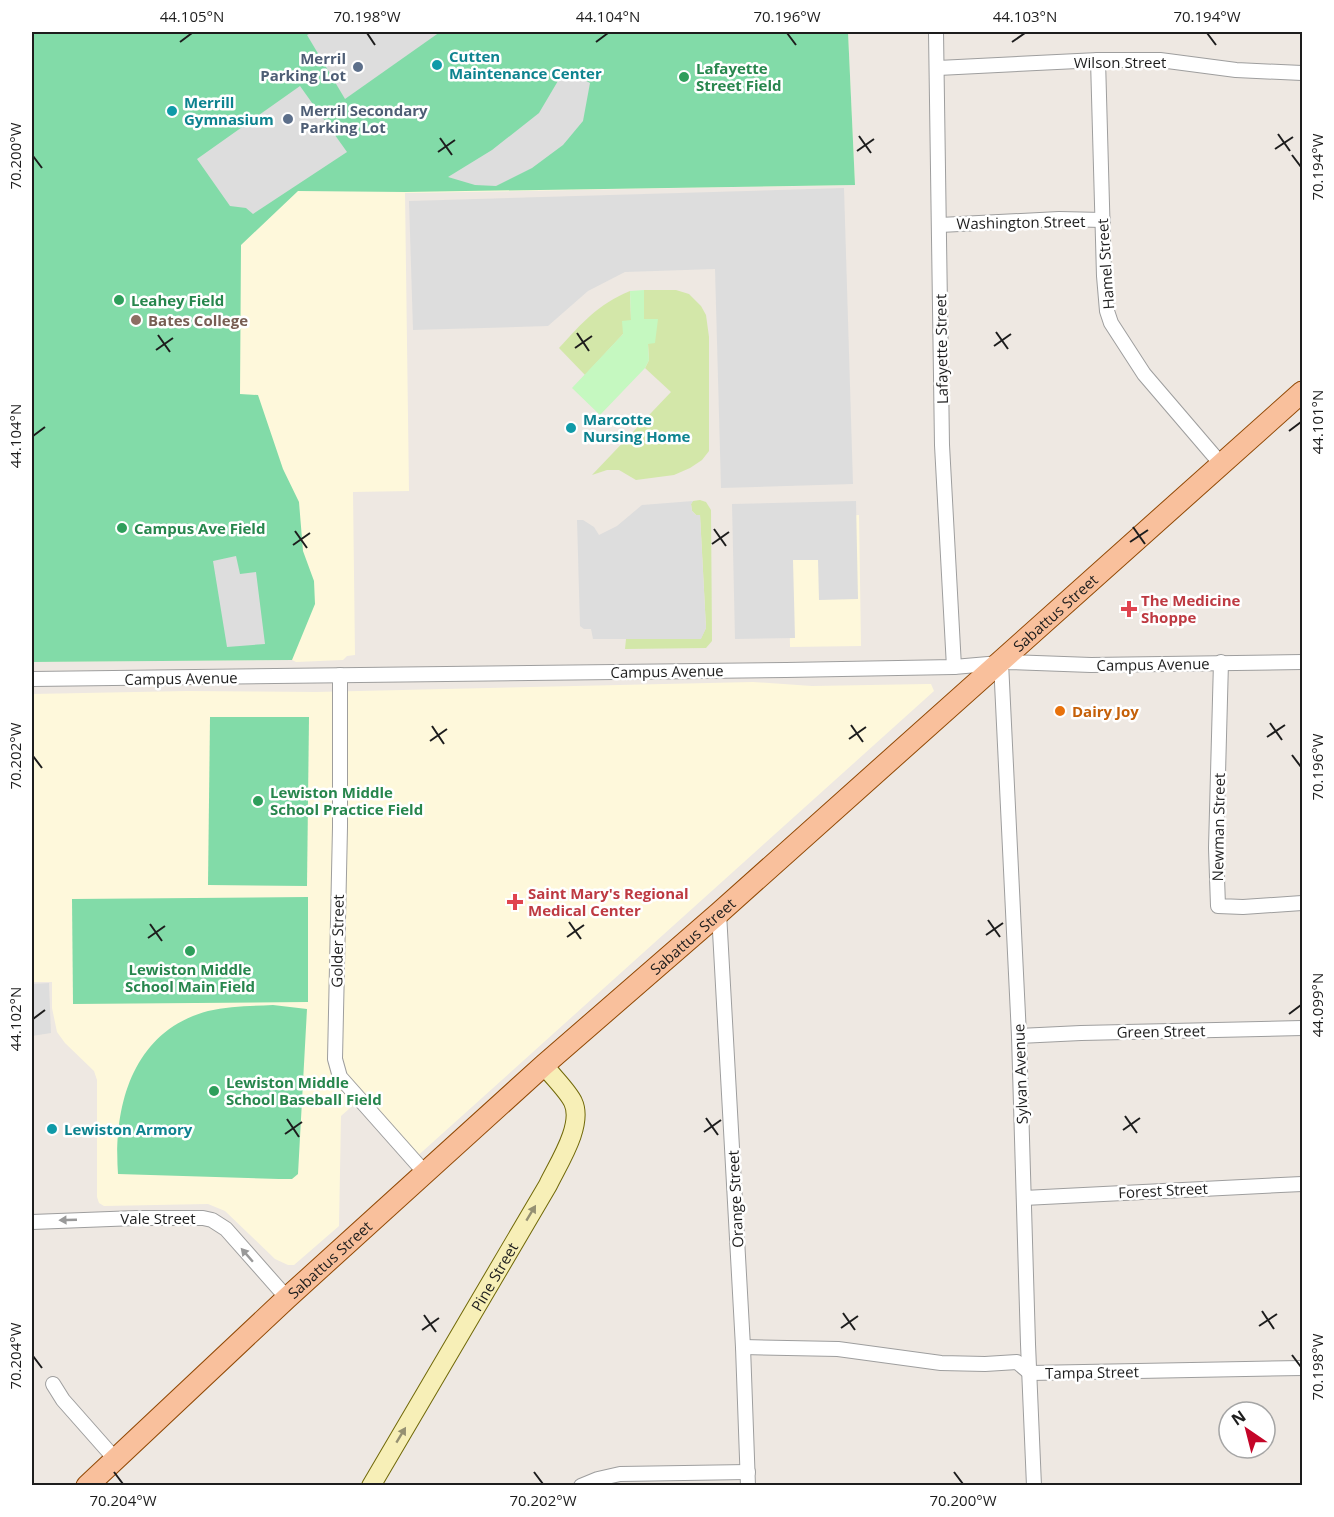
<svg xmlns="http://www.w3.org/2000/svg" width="1334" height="1517" font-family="'Open Sans',sans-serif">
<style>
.education{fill:#fef8db}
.grass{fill:#d3e7a9}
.park{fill:#c5f8c0}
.pitch{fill:#82dba8}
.parking{fill:#ddd}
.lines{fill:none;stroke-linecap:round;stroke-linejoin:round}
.street-casing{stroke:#9e9e9e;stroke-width:16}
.secondary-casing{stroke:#706807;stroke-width:20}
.primary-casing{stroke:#914804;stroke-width:23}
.street{stroke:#fff;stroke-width:14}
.secondary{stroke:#f7efb7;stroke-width:18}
.primary{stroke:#f9c09c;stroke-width:21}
.oneway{fill:#959072}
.oneway2{fill:#999}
.ticks{fill:none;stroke:#1d1d1d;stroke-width:2}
.culture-dot{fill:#0f9aa8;stroke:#fff;stroke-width:2}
.service-dot{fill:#5c6f8a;stroke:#fff;stroke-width:2}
.leisure-dot{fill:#2e9e5b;stroke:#fff;stroke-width:2}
.education-dot{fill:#8d6e63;stroke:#fff;stroke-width:2}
.health-dot{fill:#e0444e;stroke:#fff;stroke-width:2}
.food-dot{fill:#e8710a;stroke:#fff;stroke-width:2}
.labels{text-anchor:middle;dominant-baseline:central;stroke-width:5;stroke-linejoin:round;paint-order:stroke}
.culture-label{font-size:15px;font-weight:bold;fill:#0d838f;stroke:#fff;text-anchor:start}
.service-label{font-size:15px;font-weight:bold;fill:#4e5e75;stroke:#fff;text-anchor:end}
.street-label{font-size:15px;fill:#1d1d1d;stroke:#fff}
.leisure-label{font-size:15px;font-weight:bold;fill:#27864d;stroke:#fff;text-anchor:start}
.education-label{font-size:15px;font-weight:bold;fill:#785e54;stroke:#fff;text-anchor:start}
.health-label{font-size:15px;font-weight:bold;fill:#be3a42;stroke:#fff;text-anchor:start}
.food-label{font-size:15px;font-weight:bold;fill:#c56008;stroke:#fff;text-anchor:start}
.neatline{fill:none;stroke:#1d1d1d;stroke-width:2}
.ticks-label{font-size:15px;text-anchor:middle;fill:#1d1d1d}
</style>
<rect width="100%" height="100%" fill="#eee8e2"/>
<g class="education">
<polygon points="32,32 848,32 855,185 405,193 409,491 353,492 355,655 347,656 343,660 296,662 292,660 32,662"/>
<polygon points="859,515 861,646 790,647 788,518"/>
<polygon points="753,682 812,686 927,684 931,684 934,691 413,1160 359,1100 341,1116 339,1226 294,1265 288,1265 275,1259 225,1211 208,1204 104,1206 99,1203 97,1197 97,1080 94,1071 65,1043 57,1032 52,1008 52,982 32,982 32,694 187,691 316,692"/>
</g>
<g class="grass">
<polygon points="644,290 676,290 689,294 701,306 706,315 709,337 709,451 702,460 690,468 674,475 636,480 619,470 607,470 592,475 671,392 645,368 649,360 648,344 657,319 643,320"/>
<path d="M630,291L631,320L623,334L585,375L559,348C582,323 598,304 630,291Z"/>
<polygon points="700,500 706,502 711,510 712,641 706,648 625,649 626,639 701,638 706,628 700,515 696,515 692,511 691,504 693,501"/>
</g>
<polygon class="park" points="644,290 644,319 658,319 655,343 648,344 649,360 645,368 600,415 572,388 623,334 622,321 631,320 630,291"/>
<g class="pitch">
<polygon points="32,32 848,32 855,185 405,192 298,191 241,245 240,394 258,395 283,469 299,502 303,551 314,581 315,604 292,660 32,662"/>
<polygon points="210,717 309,717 307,886 208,885"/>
<polygon points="308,897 308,1002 73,1004 72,899"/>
<path d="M273,1005L307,1009L298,1174L292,1179H279L118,1174C113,1105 133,1031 208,1011C229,1006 251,1006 273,1005Z"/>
</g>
<g class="parking">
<polygon points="313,32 440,32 345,99 307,35"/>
<polygon points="565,69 590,83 583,121 563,145 532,168 496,186 475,185 448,177 492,150 539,113"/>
<polygon points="300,86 347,152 253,214 246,208 230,206 197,159"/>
<polygon points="844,188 853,484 721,488 715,269 625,272 588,291 548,326 413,330 409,201"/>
<polygon points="693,501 691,504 692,511 696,515 700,515 706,628 701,639 593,639 591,629 584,629 580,626 577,520 583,520 594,527 599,535 617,526 642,505"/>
<polygon points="856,501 858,599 819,600 818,560 793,560 795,638 735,639 732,504"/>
<polygon points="236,556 240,574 256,572 265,644 227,647 213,561"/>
<polygon points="49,983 51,1033 32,1036 32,984"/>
</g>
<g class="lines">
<defs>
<g id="street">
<polyline points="936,32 942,445 954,667"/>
<polyline points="1098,60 1104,276 1107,311 1111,323 1144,374 1221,464"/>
<polyline points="938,68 1098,60 1160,60 1236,70 1302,73"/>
<polyline points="940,225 1059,219 1103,220"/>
<polyline points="1001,662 1019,1036 1028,1344 1034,1486"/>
<polyline points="1221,662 1216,848 1218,906 1243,907 1302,903"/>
<polyline points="340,675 340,827 335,1059 340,1077 426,1174"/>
<polyline points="32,679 786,670 954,667 1011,662 1091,665 1302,662"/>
<polyline points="719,913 743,1347 748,1486"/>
<polyline points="1019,1036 1081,1033 1302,1028"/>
<polyline points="1024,1198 1302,1184"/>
<polyline points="32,1222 136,1218 203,1218 212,1220 226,1229 287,1298"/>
<polyline points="743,1347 838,1349 941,1363 985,1364 1017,1362 1030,1373 1302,1368"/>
<polyline points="53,1384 63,1400 116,1460"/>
<polyline points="581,1486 598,1479 620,1474 748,1472"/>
</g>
<g id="secondary">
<path id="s1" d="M371,1486L548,1185C558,1164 584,1125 573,1102C568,1091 552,1076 544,1065"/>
</g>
<g id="primary">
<path id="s2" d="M87,1486L287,1298L544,1065L719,913L1302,392"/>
</g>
</defs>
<use href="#street" class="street-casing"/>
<use href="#secondary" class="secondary-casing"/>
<use href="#primary" class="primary-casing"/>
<use href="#street" class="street"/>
<use href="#secondary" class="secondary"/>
<use href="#primary" class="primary"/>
</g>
<defs><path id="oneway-solid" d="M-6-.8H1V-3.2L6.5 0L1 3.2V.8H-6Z" transform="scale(1.5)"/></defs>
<g class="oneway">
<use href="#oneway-solid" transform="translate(531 1213) rotate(-59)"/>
<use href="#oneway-solid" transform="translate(401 1435) rotate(-59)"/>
</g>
<g class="oneway2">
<use href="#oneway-solid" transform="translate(68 1220) rotate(178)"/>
<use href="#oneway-solid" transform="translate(247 1255) rotate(-131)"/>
</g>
<path class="ticks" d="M367,33L375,45M787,33L796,45M1207,33L1216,45M180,42L192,33M596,42L608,33M1012,42L1025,33M1278,134L1290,151M859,136L871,153M440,138L452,155M1275,149L1293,137M857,151L874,139M438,152L455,140M1292,155L1301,167M33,156L42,168M996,332L1008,349M577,333L589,351M158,335L170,352M994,346L1011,334M575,348L592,336M156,350L173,338M1289,431L1301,422M33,436L45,427M1133,527L1145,544M714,529L726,546M295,531L307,548M1130,542L1148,530M712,544L729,532M293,545L310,533M1270,723L1282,740M851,725L863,742M432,726L444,744M1267,737L1285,725M849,739L866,727M430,741L447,729M1292,755L1301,767M33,756L42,768M988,920L1000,937M569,922L581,939M150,924L162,941M986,935L1003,923M567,937L584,925M148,938L165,926M1289,1014L1301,1005M33,1019L45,1010M1125,1116L1137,1133M706,1118L718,1135M287,1119L299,1137M1123,1130L1140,1118M704,1132L721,1120M285,1134L302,1122M1262,1311L1274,1329M843,1313L855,1330M424,1315L436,1332M1259,1326L1277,1314M841,1328L858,1316M422,1330L439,1318M1292,1355L1301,1367M33,1356L42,1368M114,1472L123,1484M534,1472L543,1484M954,1472L963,1484"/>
<g class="culture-dot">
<circle cx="437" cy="65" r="6"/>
<circle cx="172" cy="111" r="6"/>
<circle cx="571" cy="428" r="6"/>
<circle cx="52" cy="1129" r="6"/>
</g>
<g class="service-dot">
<circle cx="358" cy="67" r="6"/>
<circle cx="288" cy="119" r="6"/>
</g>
<g class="leisure-dot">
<circle cx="684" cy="77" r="6"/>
<circle cx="119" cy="300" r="6"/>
<circle cx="122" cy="528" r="6"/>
<circle cx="258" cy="801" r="6"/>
<circle cx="190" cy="951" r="6"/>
<circle cx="214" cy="1091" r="6"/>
</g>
<circle class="education-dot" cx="136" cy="320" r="6"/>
<g class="health-dot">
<path d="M1126 600h6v6h6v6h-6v6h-6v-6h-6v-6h6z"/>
<path d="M512 893h6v6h6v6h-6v6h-6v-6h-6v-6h6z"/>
</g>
<circle class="food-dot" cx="1060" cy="711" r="6"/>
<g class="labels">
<g class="culture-label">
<text x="449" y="56">Cutten<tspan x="449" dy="17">Maintenance Center</tspan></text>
<text x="184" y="102">Merrill<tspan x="184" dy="17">Gymnasium</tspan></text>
<text x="583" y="419">Marcotte<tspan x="583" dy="17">Nursing Home</tspan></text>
<text x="64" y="1129">Lewiston Armory</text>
</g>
<g class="service-label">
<text x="346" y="58">Merril<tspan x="346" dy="17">Parking Lot</tspan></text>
<text x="300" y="110" text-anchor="start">Merril Secondary<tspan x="300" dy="17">Parking Lot</tspan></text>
</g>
<g class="street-label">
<text x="1120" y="62">Wilson Street</text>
<text transform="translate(1021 222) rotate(-1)">Washington Street</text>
<text transform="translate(1105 264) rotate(-94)">Hamel Street</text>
<text transform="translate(941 349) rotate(-91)">Lafayette Street</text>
<text stroke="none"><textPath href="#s2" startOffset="1304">Sabattus Street</textPath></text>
<text transform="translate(1153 664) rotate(-1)">Campus Avenue</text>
<text transform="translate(667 671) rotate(-1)">Campus Avenue</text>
<text transform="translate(181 678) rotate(-1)">Campus Avenue</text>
<text transform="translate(1218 827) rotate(-89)">Newman Street</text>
<text stroke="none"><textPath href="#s2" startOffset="818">Sabattus Street</textPath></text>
<text transform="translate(337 941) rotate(-89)">Golder Street</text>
<text transform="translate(1161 1031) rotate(-1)">Green Street</text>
<text transform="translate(1020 1074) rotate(-92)">Sylvan Avenue</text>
<text transform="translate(1163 1190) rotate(-3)">Forest Street</text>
<text transform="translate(735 1199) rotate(-93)">Orange Street</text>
<text x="158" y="1218">Vale Street</text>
<text stroke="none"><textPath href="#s2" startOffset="332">Sabattus Street</textPath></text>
<text stroke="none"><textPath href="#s1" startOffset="243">Pine Street</textPath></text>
<text transform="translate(1092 1372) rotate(-1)">Tampa Street</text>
</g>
<g class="leisure-label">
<text x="696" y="68">Lafayette<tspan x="696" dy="17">Street Field</tspan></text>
<text x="131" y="300">Leahey Field</text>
<text x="134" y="528">Campus Ave Field</text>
<text x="270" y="792">Lewiston Middle<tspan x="270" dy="17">School Practice Field</tspan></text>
<text x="190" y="969" text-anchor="middle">Lewiston Middle<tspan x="190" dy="17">School Main Field</tspan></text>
<text x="226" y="1082">Lewiston Middle<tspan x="226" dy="17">School Baseball Field</tspan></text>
</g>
<g class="education-label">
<text x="148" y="320">Bates College</text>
</g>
<g class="health-label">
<text x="1141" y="600">The Medicine<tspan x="1141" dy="17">Shoppe</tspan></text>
<text x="528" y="893">Saint Mary's Regional<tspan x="528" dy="17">Medical Center</tspan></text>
</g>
<g class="food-label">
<text x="1072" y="711">Dairy Joy</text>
</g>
</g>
<rect width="1334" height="1517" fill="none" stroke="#ffffff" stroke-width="66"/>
<g transform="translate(1247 1430) rotate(325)"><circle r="28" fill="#ffffff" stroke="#a5a5a5" stroke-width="1.5"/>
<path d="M0-4.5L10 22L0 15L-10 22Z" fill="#c40528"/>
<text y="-9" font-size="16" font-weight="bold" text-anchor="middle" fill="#1d1d1d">N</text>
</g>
<rect x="33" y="33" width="1268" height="1451" class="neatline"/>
<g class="ticks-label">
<text x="192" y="22">44.105°N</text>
<text x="367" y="22">70.198°W</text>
<text x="608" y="22">44.104°N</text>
<text x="787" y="22">70.196°W</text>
<text x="1025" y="22">44.103°N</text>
<text x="1207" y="22">70.194°W</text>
<text transform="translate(16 156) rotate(-90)" y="5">70.200°W</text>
<text transform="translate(1318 167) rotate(-90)" y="5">70.194°W</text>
<text transform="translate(1318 422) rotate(-90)" y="5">44.101°N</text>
<text transform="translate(16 436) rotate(-90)" y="5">44.104°N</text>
<text transform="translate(16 756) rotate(-90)" y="5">70.202°W</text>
<text transform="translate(1318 767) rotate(-90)" y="5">70.196°W</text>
<text transform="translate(1318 1005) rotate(-90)" y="5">44.099°N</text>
<text transform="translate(16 1019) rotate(-90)" y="5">44.102°N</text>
<text transform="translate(16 1356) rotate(-90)" y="5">70.204°W</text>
<text transform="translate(1318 1367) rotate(-90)" y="5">70.198°W</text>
<text x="123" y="1506">70.204°W</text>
<text x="543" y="1506">70.202°W</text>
<text x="963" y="1506">70.200°W</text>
</g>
</svg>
